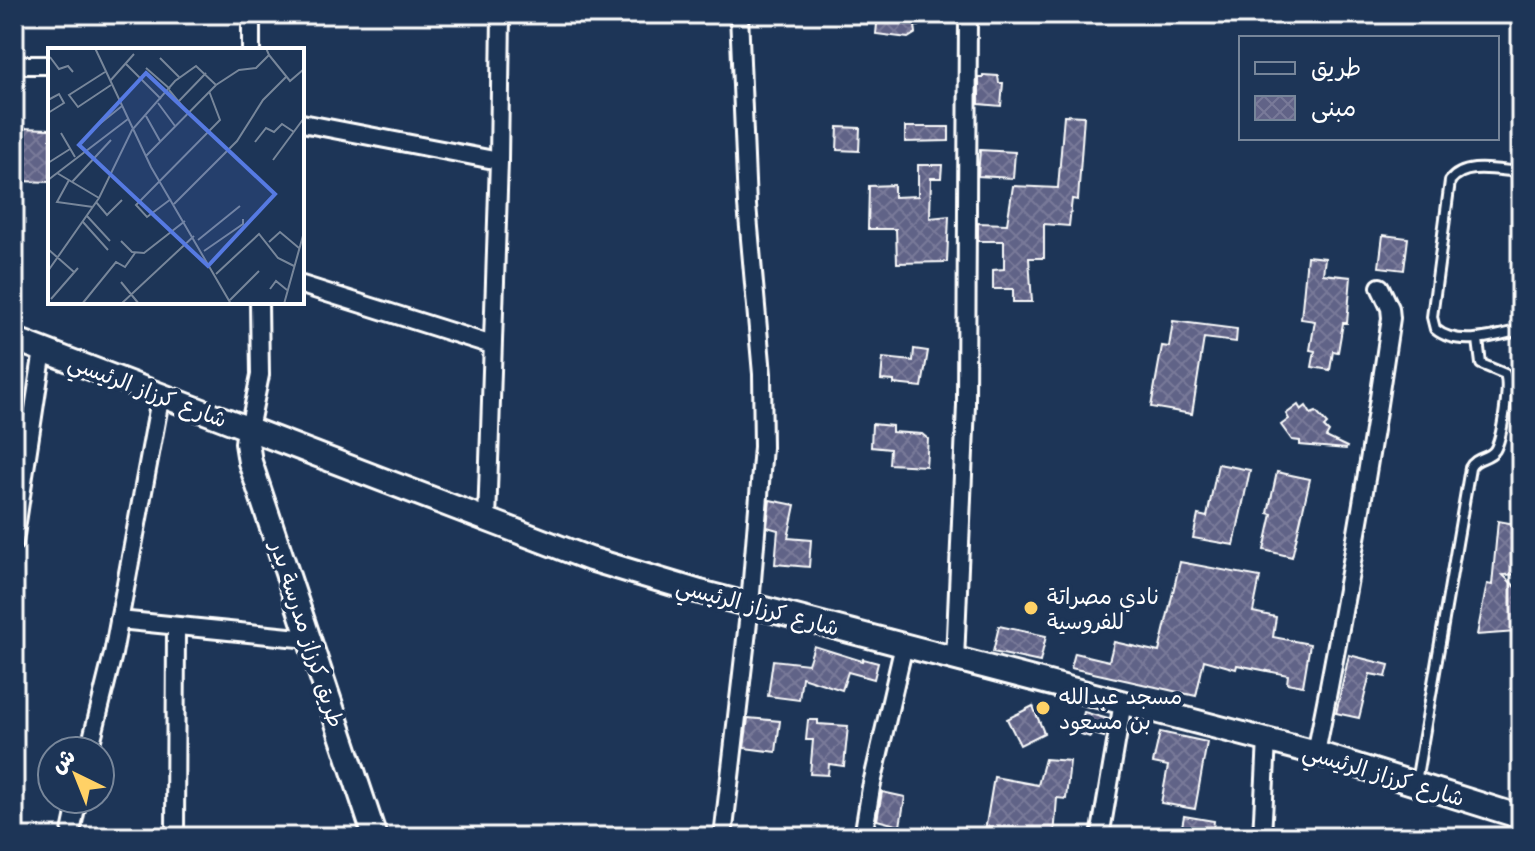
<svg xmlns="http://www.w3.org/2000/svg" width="1535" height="851" font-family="Mali,'Playpen Sans Arabic',sans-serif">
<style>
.building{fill:url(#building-cross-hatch);stroke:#fff;stroke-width:2}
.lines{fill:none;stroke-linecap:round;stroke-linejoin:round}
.lane-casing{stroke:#fff;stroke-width:14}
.street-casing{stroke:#fff;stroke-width:22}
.secondary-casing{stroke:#fff;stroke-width:28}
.lane{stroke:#1d3557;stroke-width:8}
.street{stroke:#1d3557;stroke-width:16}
.secondary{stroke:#1d3557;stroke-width:22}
.poi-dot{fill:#ffd166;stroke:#1d3557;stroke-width:3}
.labels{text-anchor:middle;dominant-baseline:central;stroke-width:8;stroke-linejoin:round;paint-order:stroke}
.street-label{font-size:22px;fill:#fff;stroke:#1d3557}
.poi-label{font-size:22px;fill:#fff;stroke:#1d3557;text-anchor:start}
.inset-road{fill:none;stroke:#77869a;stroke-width:2}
.view{fill:#567ae2;fill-opacity:0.15;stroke:#567ae2;stroke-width:4}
.inset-edge{fill:none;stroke:#fff;stroke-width:4}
</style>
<defs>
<pattern id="building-cross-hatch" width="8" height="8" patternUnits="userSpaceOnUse" patternTransform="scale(2)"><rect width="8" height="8" fill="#616387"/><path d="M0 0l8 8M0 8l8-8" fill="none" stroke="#797a99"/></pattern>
</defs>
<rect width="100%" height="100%" fill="#1d3557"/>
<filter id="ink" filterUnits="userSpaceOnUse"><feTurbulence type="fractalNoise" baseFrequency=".0125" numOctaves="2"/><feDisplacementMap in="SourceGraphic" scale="16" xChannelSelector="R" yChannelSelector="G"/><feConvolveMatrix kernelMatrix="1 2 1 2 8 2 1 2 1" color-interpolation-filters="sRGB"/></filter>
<g filter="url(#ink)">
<g class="building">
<polygon points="878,14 920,14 919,26 915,26 916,33 908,38 876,34"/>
<polygon points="983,75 998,76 999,83 1003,83 1001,106 979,104 979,78 983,78"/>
<polygon points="1064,115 1084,116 1078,200 1072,199 1069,226 1044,224 1044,258 1029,258 1032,302 1013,302 1013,289 993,289 993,270 1004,269 1004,241 978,241 978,223 1007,224 1013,186 1058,188"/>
<polygon points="838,127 860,128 859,151 837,150"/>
<polygon points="905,127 949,127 949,141 905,142"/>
<polygon points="21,128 50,129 50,182 19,181"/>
<polygon points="980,150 1015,152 1013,178 978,176"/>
<polygon points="918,165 942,165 941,178 931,178 930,218 949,216 947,262 897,263 896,229 868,229 869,186 894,185 894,197 918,196"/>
<polygon points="1383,235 1408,238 1404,270 1379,267"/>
<polygon points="1307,256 1325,258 1323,274 1351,277 1347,323 1343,323 1338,352 1333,351 1330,370 1312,367 1315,351 1310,350 1315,321 1301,319"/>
<polygon points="1173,321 1237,329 1236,342 1204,338 1192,414 1151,407 1162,346 1169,347"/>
<polygon points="914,349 928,351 922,387 894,384 894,381 881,380 883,358 913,361"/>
<polygon points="1298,405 1301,410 1306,406 1311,414 1316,412 1327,424 1324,427 1329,432 1326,437 1347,447 1346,449 1300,445 1300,441 1292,440 1281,425 1289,419 1286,414"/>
<polygon points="872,424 892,426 892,432 922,434 928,439 926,466 889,464 890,449 871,447"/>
<polygon points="1218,464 1250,470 1234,545 1193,538 1198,515 1207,517"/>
<polygon points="1277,472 1310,479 1292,557 1264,550 1272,514 1268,513"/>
<polygon points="770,500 795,505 788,538 811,540 809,567 775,564 778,530 767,527"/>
<polygon points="1498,521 1521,525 1521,574 1503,575 1521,592 1521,624 1517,624 1516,632 1477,635 1487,584 1492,585"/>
<polygon points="1180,562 1260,577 1253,612 1276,617 1273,637 1310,644 1303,686 1287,683 1288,675 1237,665 1236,669 1204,660 1196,696 1071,668 1075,653 1109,661 1114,642 1159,652"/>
<polygon points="999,626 1046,636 1040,662 993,652"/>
<polygon points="814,646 862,661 863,659 878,663 874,679 848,672 842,690 802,677 799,700 768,696 773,660 808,664"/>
<polygon points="1349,655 1389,665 1386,677 1370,674 1359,718 1336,713"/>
<polygon points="1033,706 1044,733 1020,745 1007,719"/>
<polygon points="1084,712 1108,719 1104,737 1091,733 1090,737 1078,733"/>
<polygon points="748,718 780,721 776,752 744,748"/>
<polygon points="808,720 818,720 818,724 848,726 844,766 829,764 828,775 810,774 813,740 806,740"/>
<polygon points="1160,732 1207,742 1195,809 1161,803 1168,766 1153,763"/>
<polygon points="1045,759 1070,761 1066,799 1057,798 1054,837 984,837 994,777 1038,785"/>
<polygon points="882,792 905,797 900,826 877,820"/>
<polygon points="1184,816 1214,821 1212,837 1180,837"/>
</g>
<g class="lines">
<defs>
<g id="lane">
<path d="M1521,172C1499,171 1465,161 1450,181L1432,317L1435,329C1457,348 1496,336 1521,330"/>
<path d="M1416,782L1470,468C1476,456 1488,460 1495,450C1502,438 1510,386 1505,374L1481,364L1478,340"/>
</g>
<g id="street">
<polyline points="251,14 251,50"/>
<polyline points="14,65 50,65"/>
<polyline points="302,123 499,161"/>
<polyline points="302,285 492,345"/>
<polyline points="249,429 260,375 259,302"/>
<polyline points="487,521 499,161 501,14"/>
<polyline points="14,542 43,350"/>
<polyline points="119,620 309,639"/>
<polyline points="955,660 966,405 968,14"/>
<polyline points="89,751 113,654 161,394"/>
<path d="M1316,753C1345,608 1370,464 1391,318L1390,308L1380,287"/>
<polyline points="70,837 78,799"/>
<polyline points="175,837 176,626"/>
<polyline points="723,837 750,605 763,447 762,374 747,205 739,14"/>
<polyline points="863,837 871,788 904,645"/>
<polyline points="1100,837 1123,702"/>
<polyline points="1262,837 1267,740"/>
</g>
<g id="secondary">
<polyline points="14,339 590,559 700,592 1316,753 1521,817"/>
<polyline points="249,429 247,443 250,462 375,837"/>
</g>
</defs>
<use href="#lane" class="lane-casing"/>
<use href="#street" class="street-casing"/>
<use href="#secondary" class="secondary-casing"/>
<use href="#lane" class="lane"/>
<use href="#street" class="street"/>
<use href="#secondary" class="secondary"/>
</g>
</g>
<g class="poi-dot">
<circle cx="1031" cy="608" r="8"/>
<circle cx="1043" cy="708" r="8"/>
</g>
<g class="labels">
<g class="street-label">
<text transform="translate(148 390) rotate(21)">شارع كرزاز الرئيسي</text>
<text transform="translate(758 606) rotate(15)">شارع كرزاز الرئيسي</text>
<text transform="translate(308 634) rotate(72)">طريق كرزاز مدرسة بدر</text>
<text transform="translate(1384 774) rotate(17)">شارع كرزاز الرئيسي</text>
</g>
<g class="poi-label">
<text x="1047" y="595">نادي مصراتة<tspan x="1047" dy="25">للفروسية</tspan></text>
<text x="1059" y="695">مسجد عبدالله<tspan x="1059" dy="25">بن مسعود</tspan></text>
</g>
</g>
<g transform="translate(48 48)">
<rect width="256" height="256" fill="#1d3557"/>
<path class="inset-road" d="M47,0L103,119L183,256M221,7L242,33L256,21M2,9L11,21L20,18L25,24M112,10L131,29M78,16L113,51M98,20L122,41M57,24L21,47L30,59L63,37M62,33L86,6M121,42L140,65M0,52L11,46L16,55L0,65M130,54L158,25M110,55L127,78M98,68L112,93M44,82L74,58M13,85L27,109M207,94L218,80L226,84L234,76L246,84M98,108L168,37L191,22L208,20L221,7L218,0M225,112L256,70M0,115L22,101M9,125L51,150M0,132L80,71M21,132L9,154L45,159M24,134L63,92M123,151L99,169L88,157L172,72L161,43M48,154L59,167L74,152M126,156L189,93L215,52L239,28M39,168L62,193M35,174L60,202M150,192L192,158M73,193L84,204L96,205L137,173M221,194L232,184L251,200M1,202L26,224M156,203L195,176V171M0,223L51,150L84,82L127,33L148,18L168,37M168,226L211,186L230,210L246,218M73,234L91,256M222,241L228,233L239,242M3,251L30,220M182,252L211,223M34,256L68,214L77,219L87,205M73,256L146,188M236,256L256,184"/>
<path class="view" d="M98,25L227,146L160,218L31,97Z"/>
<rect width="256" height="256" class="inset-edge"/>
</g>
<rect width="1535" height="851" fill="none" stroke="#1d3557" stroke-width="48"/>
<rect x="24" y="24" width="1487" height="803" fill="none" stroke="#fff" stroke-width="3" filter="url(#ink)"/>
<rect x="1239" y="36" width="260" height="104" fill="#1d3557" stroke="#77869a" stroke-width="2"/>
<rect x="1255" y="62" width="40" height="12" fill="#1d3557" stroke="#77869a" stroke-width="2"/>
<text x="1311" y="76" font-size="24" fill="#ffffff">طريق</text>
<rect x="1255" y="96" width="40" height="24" fill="url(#building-cross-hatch)" stroke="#77869a" stroke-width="2"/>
<text x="1311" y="116" font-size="24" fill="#ffffff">مبنى</text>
<g transform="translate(76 775) rotate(317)"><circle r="38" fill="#1d3557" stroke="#77869a" stroke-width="2"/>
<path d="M0-6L14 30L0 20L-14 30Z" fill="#ffd166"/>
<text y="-12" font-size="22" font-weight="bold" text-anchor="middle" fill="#ffffff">ش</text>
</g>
</svg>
